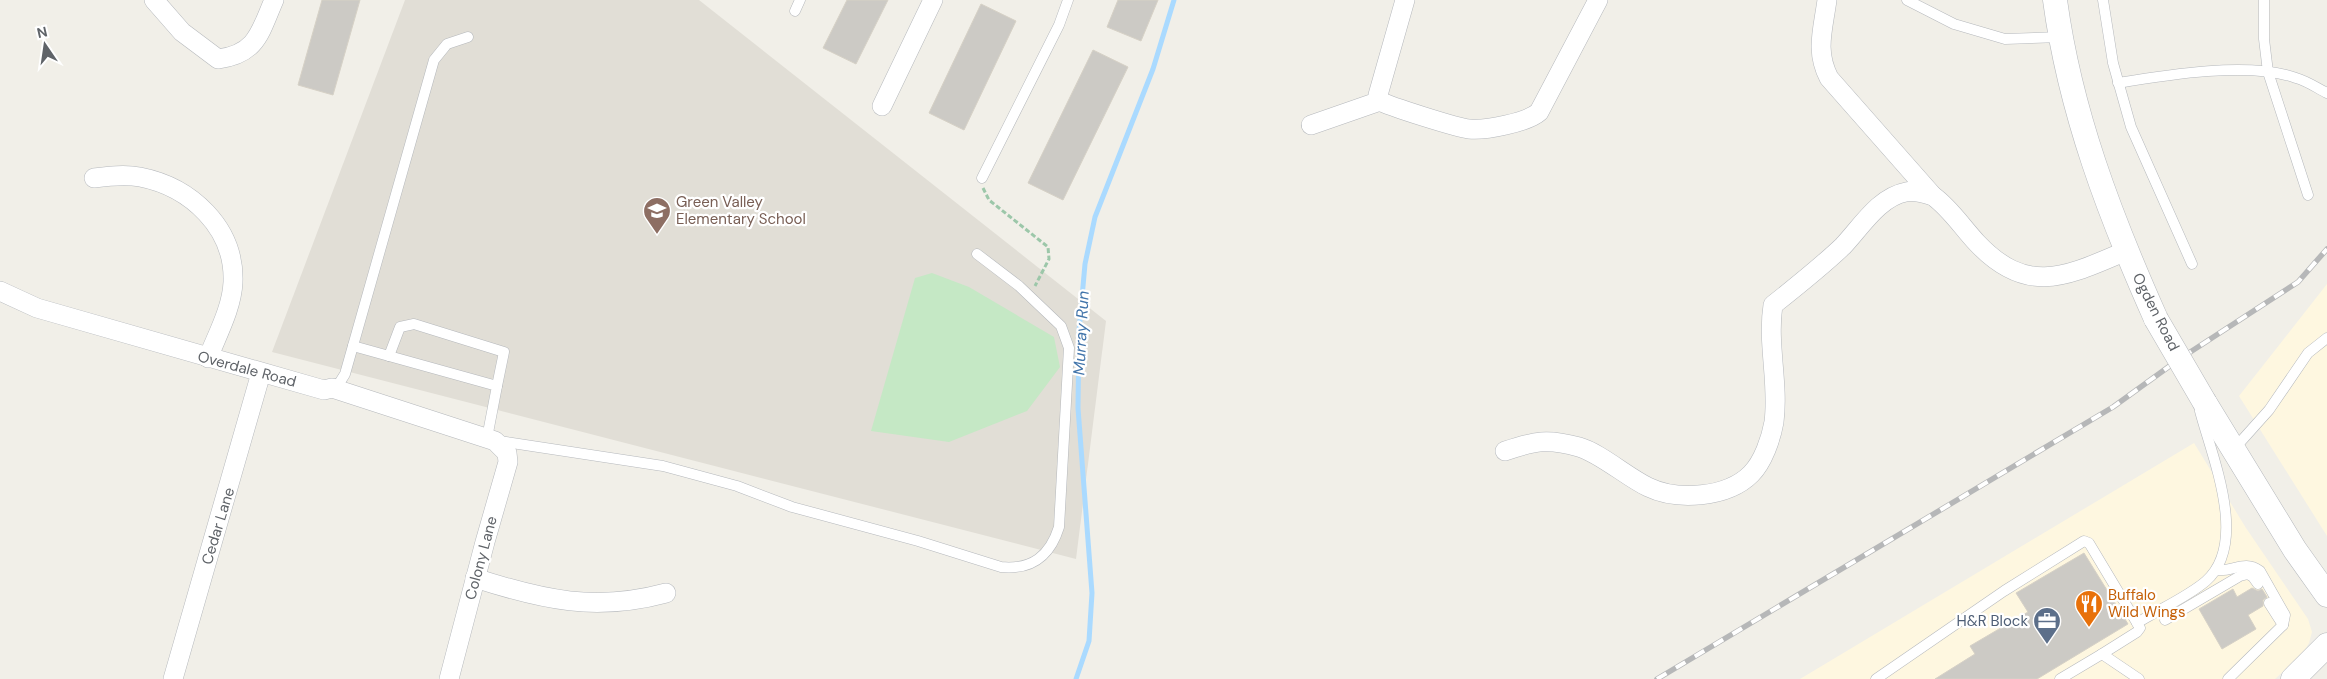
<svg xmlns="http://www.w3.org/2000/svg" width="2327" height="679" font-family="'DM Sans',sans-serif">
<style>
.commercial{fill:#fef7e0}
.education{fill:#e1ded6}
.green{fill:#c5e8c5}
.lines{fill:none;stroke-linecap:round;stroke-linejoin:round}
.stream{stroke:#aadaff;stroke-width:5}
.building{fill:#cccac5;stroke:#d6d1c6}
.service-casing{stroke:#b5b8bc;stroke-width:11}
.minor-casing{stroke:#b5b8bc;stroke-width:20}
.tertiary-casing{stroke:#b5b8bc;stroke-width:25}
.path{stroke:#9cc7a9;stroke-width:3;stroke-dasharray:5 2.5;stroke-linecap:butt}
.service{stroke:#fff;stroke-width:10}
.minor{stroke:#fff;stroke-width:19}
.tertiary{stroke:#fff;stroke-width:24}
.rail-casing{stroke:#b6b7b8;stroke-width:5.5}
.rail{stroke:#fff;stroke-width:4;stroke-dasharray:11;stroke-linecap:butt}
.tertiary-bridge-casing{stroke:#b5b8bc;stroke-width:25;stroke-linecap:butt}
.tertiary-bridge{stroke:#fff;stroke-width:24}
.labels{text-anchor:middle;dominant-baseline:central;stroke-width:4.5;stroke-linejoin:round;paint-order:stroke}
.education-label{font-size:15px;fill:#785e54;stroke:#fff;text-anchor:start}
.street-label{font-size:15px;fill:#5f6368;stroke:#fff}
.food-label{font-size:15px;fill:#c56008;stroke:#fff;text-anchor:start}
.service-label{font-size:15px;fill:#4e5e75;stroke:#fff;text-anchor:end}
.water-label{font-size:16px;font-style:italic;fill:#4174aa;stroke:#fff}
</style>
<rect width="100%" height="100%" fill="#f1efe8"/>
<g class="commercial">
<polygon points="2327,284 2327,536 2239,396"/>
<polygon points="2194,443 2246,528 2308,619 2312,632 2309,643 2303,653 2275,679 1800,679"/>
</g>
<polygon class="education" points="405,0 699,0 1106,321 1076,559 272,352"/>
<polygon class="green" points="932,273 969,287 1054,337 1060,367 1027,411 949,442 871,431 915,278"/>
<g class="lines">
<polyline class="stream" points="1076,679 1089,641 1092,593 1078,408 1079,331 1085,264 1095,217 1153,69 1174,0"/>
</g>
<g class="building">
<polygon points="322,0 360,0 333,95 298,85"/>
<polygon points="847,0 888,0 856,64 823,48"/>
<polygon points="1118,0 1158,0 1141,41 1107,27"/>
<polygon points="981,4 1016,21 964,130 929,113"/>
<polygon points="1093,50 1128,67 1063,200 1028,183"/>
<polygon points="2084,553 2128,624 2037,679 1935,679 1975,654 1970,646 2028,612 2016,593"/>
<polygon points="2252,588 2258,591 2262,589 2267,597 2263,600 2263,606 2248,615 2256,629 2222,649 2199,609 2233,589 2237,597"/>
</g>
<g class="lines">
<defs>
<g id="service">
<polyline points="1907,0 1954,24 2005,39 2060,37"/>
<polyline points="2103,0 2113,63 2131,127 2192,264"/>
<polyline points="2264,0 2264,39 2268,72 2308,195"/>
<polyline points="795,11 800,0"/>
<path d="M2118,83C2166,75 2250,61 2296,78C2307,81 2317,88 2327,93"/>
<polyline points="982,178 1059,25 1068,0"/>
<polyline points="353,346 497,386 487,438"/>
<polyline points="389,356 400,327 414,324 504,352 497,386"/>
<polyline points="332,388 340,382 345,374 434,60 447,44 468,37"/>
<path d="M499,441L663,466L737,486L792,507L918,541L1001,567C1032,570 1050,556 1059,527L1069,348L1061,326L1019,286L977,254"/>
<polyline points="2234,449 2269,410 2308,353 2327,338"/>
<path d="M2216,570C2232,573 2244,559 2260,571L2285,615L2283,625L2228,679"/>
<polyline points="2269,603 2283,625"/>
<polyline points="2165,620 2240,576 2248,574 2253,577 2258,584"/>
<path d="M2137,623C2158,610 2189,596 2206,581C2249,543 2212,457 2200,411"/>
<polyline points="1876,679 2004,591 2084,541 2089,543 2140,628 2137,632 2102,654"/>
<polyline points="2060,679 2102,654 2139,679"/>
</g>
<g id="minor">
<path d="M154,0L182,32L218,59C257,54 260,32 274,0"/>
<path d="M1405,0L1378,95L1380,101C1388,106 1458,128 1469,129C1485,131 1528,122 1539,112L1598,0"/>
<path d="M1827,0C1823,30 1815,51 1829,78L1933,196"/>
<polyline points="882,106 933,0"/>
<polyline points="1311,125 1380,101"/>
<path d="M94,178C109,176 125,174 140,177C191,187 235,228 233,282C232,308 217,335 208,358"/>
<polyline points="0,291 37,308 324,390 332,388 495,441 507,453 508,462 485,542 449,679"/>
<path d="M1505,451C1535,441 1547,438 1579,447C1600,453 1627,477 1648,487C1677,501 1727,498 1751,474C1763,462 1771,439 1774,422C1779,383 1767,344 1773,305C1797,286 1821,267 1843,246C1861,227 1879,197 1906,192C1915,190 1924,193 1933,196C1950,208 1962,227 1977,243C2028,297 2067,276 2126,251"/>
<path d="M475,578C543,600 596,612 666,593"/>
<polyline points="173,679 261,373"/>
</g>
<g id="tertiary">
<path d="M2055,0C2070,112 2110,216 2156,319"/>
<polyline points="2205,403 2295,550 2327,595"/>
<polyline points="2293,679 2327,645"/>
</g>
</defs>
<use href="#service" class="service-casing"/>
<use href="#minor" class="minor-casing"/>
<use href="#tertiary" class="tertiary-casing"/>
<polyline class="path" points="983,188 989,200 1048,247 1049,259 1035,286"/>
<use href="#service" class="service"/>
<use href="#minor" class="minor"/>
<use href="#tertiary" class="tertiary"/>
<defs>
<polyline id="rail" points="1657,679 2113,407 2178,360 2298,282 2327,249"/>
</defs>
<use href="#rail" class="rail-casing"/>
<use href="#rail" class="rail"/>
<defs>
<polyline id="tertiary-bridge" points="2156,319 2205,403"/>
</defs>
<use href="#tertiary-bridge" class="tertiary-bridge-casing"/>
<use href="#tertiary-bridge" class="tertiary-bridge"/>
</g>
<defs>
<symbol id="school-pin" viewBox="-11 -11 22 30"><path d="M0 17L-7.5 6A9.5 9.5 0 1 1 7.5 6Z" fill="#8d6e63" stroke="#fff"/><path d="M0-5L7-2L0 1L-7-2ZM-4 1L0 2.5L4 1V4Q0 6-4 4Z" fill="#fff"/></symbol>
<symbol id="restaurant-pin" viewBox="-11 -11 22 30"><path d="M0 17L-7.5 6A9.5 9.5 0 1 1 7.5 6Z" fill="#e8710a" stroke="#fff"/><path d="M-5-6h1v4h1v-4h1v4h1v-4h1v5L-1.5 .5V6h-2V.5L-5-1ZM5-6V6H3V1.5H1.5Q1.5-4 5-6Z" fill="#fff"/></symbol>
<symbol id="office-pin" viewBox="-11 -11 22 30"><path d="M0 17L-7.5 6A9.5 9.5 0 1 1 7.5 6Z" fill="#5c6f8a" stroke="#fff"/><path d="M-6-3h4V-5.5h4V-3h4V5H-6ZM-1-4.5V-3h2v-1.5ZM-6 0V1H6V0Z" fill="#fff"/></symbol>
</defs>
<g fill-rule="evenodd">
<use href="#school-pin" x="641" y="195" width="32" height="43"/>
<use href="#restaurant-pin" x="2073" y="588" width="32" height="43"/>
<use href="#office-pin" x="2031" y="605" width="32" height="43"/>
</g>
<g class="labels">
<g class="education-label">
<text x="676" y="202">Green Valley<tspan x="676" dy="17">Elementary School</tspan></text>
</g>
<g class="street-label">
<text transform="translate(2156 312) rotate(63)">Ogden Road</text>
<text transform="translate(247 369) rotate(15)">Overdale Road</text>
<text transform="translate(218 526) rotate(-73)">Cedar Lane</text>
<text transform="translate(481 558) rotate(-75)">Colony Lane</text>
</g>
<g class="food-label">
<text x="2108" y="595">Buffalo<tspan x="2108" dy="17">Wild Wings</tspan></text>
</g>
<g class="service-label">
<text x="2028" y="621">H&amp;R Block</text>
</g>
<g class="water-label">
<text transform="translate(1081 333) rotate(-87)">Murray Run</text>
</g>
</g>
<g transform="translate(45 45) rotate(347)" stroke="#ffffff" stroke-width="4" paint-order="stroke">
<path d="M0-4L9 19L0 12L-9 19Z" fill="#5f6368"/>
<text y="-8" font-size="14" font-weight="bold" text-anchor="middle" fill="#5f6368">N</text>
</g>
</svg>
